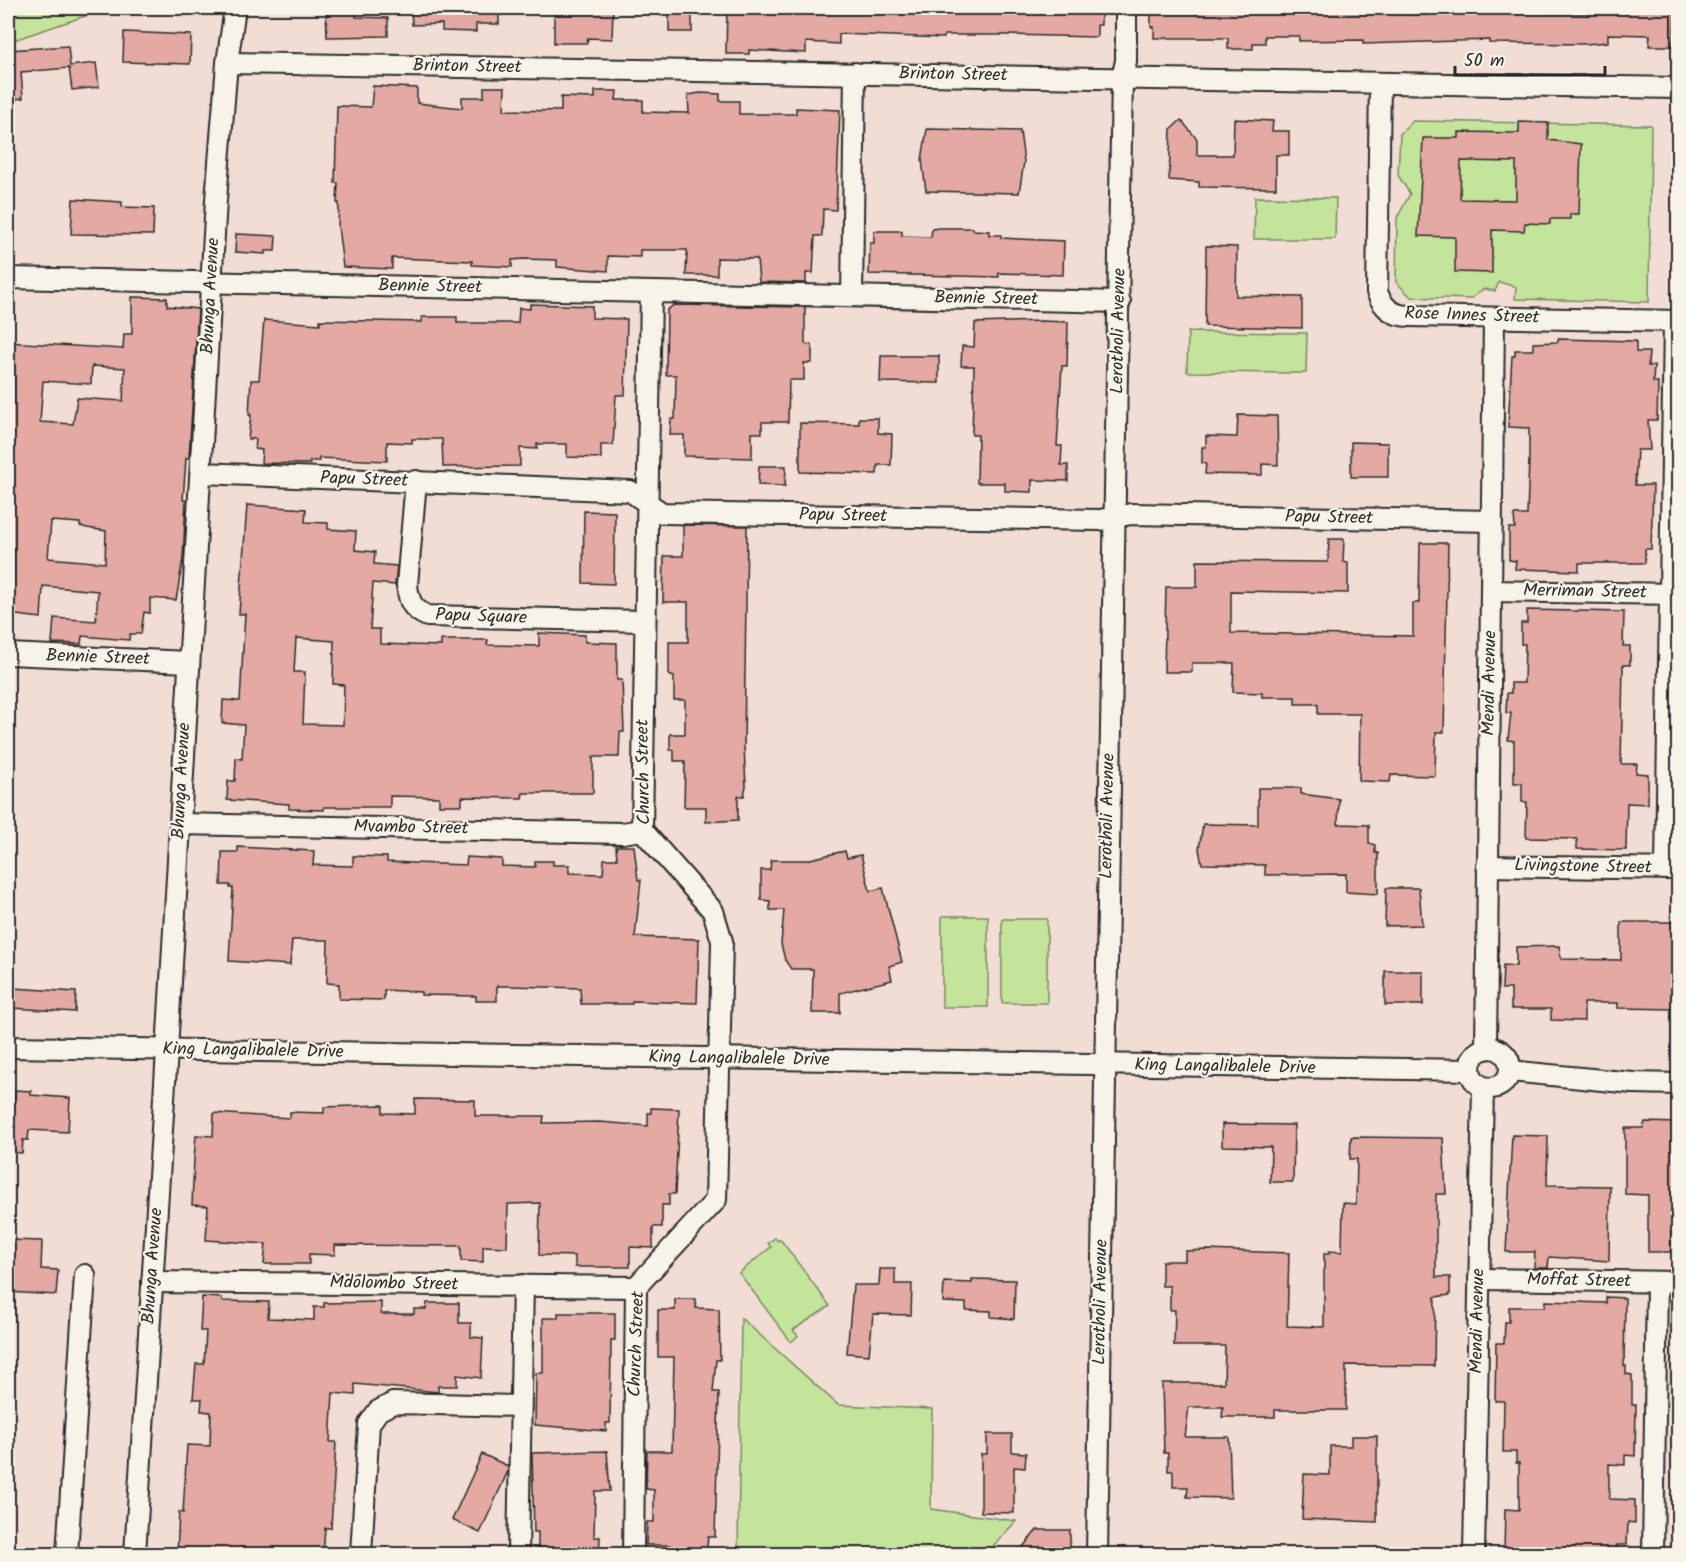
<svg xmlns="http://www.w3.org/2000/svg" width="1686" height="1562" font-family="Kalam,sans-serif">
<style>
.green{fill:#c5e49b;stroke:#788863;stroke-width:1.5}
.building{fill:#e4a9a3;stroke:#2b2b2b;stroke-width:1.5;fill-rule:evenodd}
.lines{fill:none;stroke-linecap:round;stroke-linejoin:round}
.minor-casing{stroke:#2b2b2b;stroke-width:24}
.minor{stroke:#f7f3e8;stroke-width:20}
.labels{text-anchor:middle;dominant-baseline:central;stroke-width:4.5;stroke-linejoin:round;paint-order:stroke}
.street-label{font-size:18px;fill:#2b2b2b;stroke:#f7f3e8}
</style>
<rect width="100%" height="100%" fill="#f1ddd3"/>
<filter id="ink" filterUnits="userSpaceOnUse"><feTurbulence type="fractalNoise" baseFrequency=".0167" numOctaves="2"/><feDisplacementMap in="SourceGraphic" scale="12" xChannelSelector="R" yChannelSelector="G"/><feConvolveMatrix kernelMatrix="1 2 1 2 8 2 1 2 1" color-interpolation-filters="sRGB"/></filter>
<g filter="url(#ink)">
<g class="green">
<polygon points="8,8 109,8 8,42"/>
<polygon points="1413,121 1651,125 1649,302 1515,299 1516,287 1499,282 1495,291 1484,289 1470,299 1411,297 1396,282 1397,218 1410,194 1398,175 1400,134"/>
<polygon points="1255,197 1336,198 1335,239 1254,239"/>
<polygon points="1188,332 1307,333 1306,373 1187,372"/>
<rect x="942" y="916" width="46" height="91"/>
<rect x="1002" y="919" width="45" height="84"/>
<polygon points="775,1238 778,1241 780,1239 830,1306 793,1330 798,1336 791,1342 739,1273 771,1247 768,1243"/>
<polygon points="741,1318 838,1405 932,1409 931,1509 1016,1521 986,1554 738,1554"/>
</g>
<g class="building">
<polygon points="326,8 356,8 356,17 388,18 388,36 327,37"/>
<polygon points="411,8 499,8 499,24 476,24 476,32 442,31 442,24 412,25"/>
<polygon points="554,8 613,8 612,39 588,38 587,43 554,43"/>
<rect x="669" y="8" width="23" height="24"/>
<polygon points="727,8 839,8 839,10 898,13 899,8 1101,8 1101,25 1097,25 1097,37 1007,35 944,35 944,38 839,34 839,44 806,42 806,53 749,50 749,54 726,54"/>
<polygon points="1151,8 1390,8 1396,9 1396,14 1428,15 1428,8 1549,8 1549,13 1586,13 1586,8 1675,8 1674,38 1672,46 1649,46 1650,35 1608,34 1608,42 1586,44 1489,43 1489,40 1363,44 1363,40 1299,41 1299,36 1265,36 1265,43 1253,43 1253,49 1228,49 1228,38 1154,38 1154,27 1151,27"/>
<polygon points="124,32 191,35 190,64 123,62"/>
<polygon points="68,46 70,66 96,63 99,87 72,90 69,68 21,72 23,98 8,100 8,50"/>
<polygon points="373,86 417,88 417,103 462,108 462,97 484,97 484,87 505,87 504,110 561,111 561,97 595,98 595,91 617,91 616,100 643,100 643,112 689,113 688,95 700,93 720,94 720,101 739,101 739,114 796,114 796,108 840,110 836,210 823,209 822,236 815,236 813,273 806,273 806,283 759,282 757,259 717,258 717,275 686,275 687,250 640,250 640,257 608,256 608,271 557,267 557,260 523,259 512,260 512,267 472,265 472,261 392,258 392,269 343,267 338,226 339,203 337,203 338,183 335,183 337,106 371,107"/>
<polygon points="1234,119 1273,121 1272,131 1289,131 1289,155 1276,155 1276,188 1199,187 1199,182 1169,180 1171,129 1181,120 1197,139 1197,155 1233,155"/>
<path d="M1519,122L1548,123V140L1581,144L1579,214H1570V219H1550V224L1525,223L1524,231L1492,230V273L1455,272V237L1418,236L1423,138H1459V132L1519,133ZM1461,161L1516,162V200L1460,199Z"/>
<polygon points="927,129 1020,131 1024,162 1019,193 926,191 922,160"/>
<polygon points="73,199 122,202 122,207 154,208 153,235 71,234"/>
<polygon points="939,228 973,228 973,230 989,231 989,235 1001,235 1001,238 1064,241 1063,275 999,273 999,277 869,274 870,243 874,243 874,231 902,231 902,236 931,237 932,229"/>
<polygon points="236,234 276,236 275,251 265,251 265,254 235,252"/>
<polygon points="1206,246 1237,247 1236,296 1302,297 1302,328 1205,326"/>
<path d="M132,297L167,298V306L198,309L189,458H186L183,500H186L183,559L176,600L150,598V613L144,612L141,634H130L129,640L82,636L81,644L52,643L54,618L96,621L98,591L43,586L41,618L8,614V342L123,349L124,334H132ZM92,366L125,368L123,401L77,398L73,424L40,422L43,381L91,384ZM51,521L80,523V526L87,528L106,531L105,563L48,558Z"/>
<polygon points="530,304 592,306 592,318 627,319 625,395 616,395 613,445 601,445 601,458 567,457 567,444 537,444 537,449 520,448 520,466 443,467 442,439 412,439 412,443 387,442 387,461 319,458 319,461 310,461 310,464 261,463 262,450 255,449 256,439 248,439 251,415 249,415 251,380 259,380 264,320 320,324 320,320 422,322 422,317 457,317 457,323 518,323 519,308 530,309"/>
<polygon points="674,305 805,307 805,344 812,345 812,363 804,363 804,380 789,380 788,422 762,422 762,433 752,433 752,458 684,456 684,435 670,435 671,419 675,419 676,375 666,375 667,310"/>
<polygon points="1039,321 1068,322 1067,366 1062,366 1057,446 1062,446 1061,465 1068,465 1068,481 1032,480 1032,492 1005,491 1005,483 977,483 978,435 972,435 974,366 961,366 962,346 974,347 975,323"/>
<polygon points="1558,339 1636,341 1636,352 1649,352 1648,366 1654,366 1653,382 1658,382 1657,420 1648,420 1650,450 1637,450 1635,485 1653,485 1651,549 1645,549 1645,563 1579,563 1579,571 1515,569 1516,561 1509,560 1509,528 1515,528 1514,515 1527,515 1529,458 1529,428 1508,427 1512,356 1515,356 1515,350 1533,350 1533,343 1558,342"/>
<polygon points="881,356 939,356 939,383 880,382"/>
<polygon points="1238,415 1277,416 1278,465 1262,464 1262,475 1205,474 1206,463 1202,463 1202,447 1206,447 1206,436 1237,437"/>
<polygon points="859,418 878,418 878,433 892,434 891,465 878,465 877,474 800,472 800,423 859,424"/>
<polygon points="1351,442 1388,443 1388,477 1351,477"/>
<polygon points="759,466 786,466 785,486 758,485"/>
<path d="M247,505L306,509L305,522L328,523V529L356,531L355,550L375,552L374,564L397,566L395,585L373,583L370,629H380V644L441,646V640H488L487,645L539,646V633L585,635V642L617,643V680H622L624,732H620L619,757H593V793H523L522,798L462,797V805H439V797L390,796V807H324V810L289,809V804L227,800L228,781H235L236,758L242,759L244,725L222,723L223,700L240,701L245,614H239ZM296,638L334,641L333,684L344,685L343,725L303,724L305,672H294Z"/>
<polygon points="584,511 615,512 614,584 583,583"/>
<polygon points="683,525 747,526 744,747 746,786 744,796 738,796 738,820 706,822 706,807 684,807 685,761 674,761 674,750 670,750 670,734 685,734 685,700 674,700 674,677 669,675 669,642 688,642 688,602 663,602 664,556 683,556"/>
<polygon points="1329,539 1344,539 1343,562 1348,563 1348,593 1231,591 1231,633 1413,636 1413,603 1419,603 1420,543 1448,543 1444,732 1436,732 1435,776 1391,775 1390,782 1359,781 1360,714 1318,714 1318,704 1295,704 1295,697 1262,697 1262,693 1233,692 1234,663 1192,663 1192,672 1164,672 1166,587 1197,587 1197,561 1328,562"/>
<polygon points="1527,610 1624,612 1623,646 1630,646 1630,665 1623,665 1621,764 1637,764 1636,773 1648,774 1648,804 1627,803 1626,850 1577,849 1577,839 1526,838 1527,802 1522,802 1522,783 1514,783 1514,741 1508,740 1511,713 1506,713 1507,693 1511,693 1511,683 1524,683 1525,644 1521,644 1521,623 1527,623"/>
<polygon points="1258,788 1301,788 1301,794 1339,799 1338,824 1369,825 1369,843 1375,845 1375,853 1378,853 1378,894 1346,892 1346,874 1265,875 1265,865 1202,864 1199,849 1203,824 1258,825"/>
<polygon points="616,846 634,846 638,880 641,880 635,937 699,939 697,1003 632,1001 632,1004 581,1004 580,988 511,986 497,986 497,1001 476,1001 476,996 421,995 421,992 384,990 384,1000 339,999 339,984 327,983 328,940 292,940 290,965 229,961 233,888 230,888 230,885 221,885 222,852 238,852 238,847 314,851 313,865 353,866 353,856 387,857 387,862 466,865 467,857 502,859 502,866 535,867 535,861 553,861 553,865 569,865 569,873 603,874 604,859 617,859"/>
<polygon points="845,851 847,858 861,855 870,891 883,888 902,962 889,966 892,980 840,993 840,1013 812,1013 813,969 791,969 785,960 781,944 784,910 770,910 770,901 761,900 761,870 770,870 771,860 806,860"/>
<polygon points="1386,888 1419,888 1422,925 1385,926"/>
<polygon points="1621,922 1676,922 1676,928 1678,928 1678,1009 1618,1008 1618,1003 1584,1003 1584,1021 1551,1020 1551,1009 1511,1009 1511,989 1502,989 1503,965 1516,966 1516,947 1559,946 1561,959 1621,960"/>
<rect x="1385" y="971" width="38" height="34"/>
<polygon points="13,988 76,992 75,1012 12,1008"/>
<polygon points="15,1090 31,1091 31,1095 70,1098 68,1132 29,1130 28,1140 23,1140 22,1153 8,1152 8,1109 14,1109"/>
<polygon points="415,1099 475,1100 475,1116 544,1116 543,1123 600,1122 648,1126 648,1113 651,1113 651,1108 679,1109 675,1194 669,1194 669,1205 662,1205 662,1227 653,1227 653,1248 630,1247 630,1267 575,1267 575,1256 539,1255 540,1203 508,1204 507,1247 483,1246 483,1262 461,1261 461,1246 335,1245 335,1255 309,1254 309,1264 264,1264 266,1244 206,1240 208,1206 192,1205 194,1159 196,1135 213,1136 214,1113 290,1118 290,1112 324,1113 324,1107 383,1105 383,1113 415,1114"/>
<polygon points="1645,1122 1678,1123 1678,1232 1671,1232 1671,1252 1648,1252 1648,1195 1625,1194 1625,1128 1643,1128"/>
<polygon points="1222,1124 1294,1125 1293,1182 1270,1182 1271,1147 1222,1146"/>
<polygon points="1512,1135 1548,1136 1547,1185 1610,1186 1609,1261 1549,1257 1548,1268 1534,1268 1535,1252 1506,1252"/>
<polygon points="1351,1137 1443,1138 1446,1194 1436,1194 1436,1277 1450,1277 1450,1295 1435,1297 1434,1366 1346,1365 1346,1410 1275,1410 1275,1417 1222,1417 1223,1407 1189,1407 1185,1437 1229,1437 1231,1498 1187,1497 1188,1487 1173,1487 1173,1471 1168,1471 1168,1453 1164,1453 1162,1383 1224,1383 1225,1346 1174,1346 1175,1310 1170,1310 1170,1286 1162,1286 1162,1261 1185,1261 1185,1251 1207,1250 1289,1253 1287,1326 1324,1327 1324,1254 1329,1254 1329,1251 1342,1252 1343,1203 1356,1204 1357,1159 1350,1159"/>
<polygon points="8,1240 42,1241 41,1269 58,1270 56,1295 8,1292"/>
<polygon points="880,1269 895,1269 895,1284 912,1284 911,1315 873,1314 869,1355 847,1353 853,1285 879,1285"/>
<polygon points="972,1279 1015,1280 1014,1319 991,1317 991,1311 966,1310 966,1303 943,1302 944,1282 972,1283"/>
<polygon points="202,1297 222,1298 222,1301 269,1302 268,1318 314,1320 314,1307 324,1307 324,1303 381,1302 381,1314 414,1314 414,1309 426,1309 427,1303 459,1303 459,1323 471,1323 471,1337 483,1338 481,1378 457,1375 457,1386 438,1386 438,1392 355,1384 355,1395 333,1393 330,1442 336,1442 331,1528 325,1528 323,1554 177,1554 179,1512 183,1513 187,1445 210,1446 211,1412 201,1411 202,1399 193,1399 196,1364 204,1364 206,1331 200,1331"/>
<polygon points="1606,1297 1625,1298 1624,1366 1626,1366 1626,1374 1632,1375 1632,1405 1636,1405 1635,1456 1625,1455 1625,1465 1609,1464 1609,1499 1635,1500 1635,1523 1628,1522 1627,1545 1617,1545 1616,1554 1518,1554 1518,1552 1504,1552 1505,1509 1519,1510 1519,1463 1516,1463 1516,1452 1503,1452 1504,1401 1495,1401 1496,1343 1504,1343 1505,1322 1509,1322 1509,1307 1545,1307 1545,1301 1606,1303"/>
<polygon points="675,1299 696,1299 696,1308 719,1309 720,1360 716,1360 713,1392 719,1392 715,1537 708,1537 706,1554 670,1554 670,1545 646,1545 647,1522 654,1522 654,1490 646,1489 647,1451 672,1451 674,1357 658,1357 658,1310 675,1310"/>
<polygon points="558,1313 615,1313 615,1340 611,1340 610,1423 606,1423 606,1431 535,1425 536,1373 543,1373 543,1318 558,1318"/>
<polygon points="987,1434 1012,1434 1012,1452 1026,1453 1025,1468 1014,1467 1014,1513 981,1512 981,1454 987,1454"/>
<polygon points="1351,1436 1377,1436 1377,1522 1302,1519 1304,1474 1330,1475 1330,1446 1351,1446"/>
<polygon points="607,1451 610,1491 595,1491 594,1537 600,1537 599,1554 556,1554 556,1548 538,1548 538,1532 534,1532 532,1453"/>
<polygon points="482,1454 508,1466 508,1471 480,1533 452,1520"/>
<polygon points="1037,1530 1070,1530 1070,1554 1017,1554"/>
</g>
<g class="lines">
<defs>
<g id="minor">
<polyline points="227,63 1678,88"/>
<path d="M1380,83L1377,292C1383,308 1393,316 1410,316L1678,321"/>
<polyline points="8,278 1120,302"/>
<polyline points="852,296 855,73"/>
<polyline points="201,473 630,491 662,513 1100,520 1131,514 1492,521"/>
<path d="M416,481L407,585C409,602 412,609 427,616L644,621"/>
<polyline points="1491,591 1678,594"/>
<polyline points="8,654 189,662"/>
<polyline points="180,824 622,833 642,830"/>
<polyline points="1487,866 1678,869"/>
<polyline points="1666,869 1674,321"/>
<polyline points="8,1047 1470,1070"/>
<circle cx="1490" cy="1068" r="20"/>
<polyline points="1486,1049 1494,318"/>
<polyline points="1510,1071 1633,1083 1678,1084"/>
<polyline points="1479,1279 1678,1282"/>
<polyline points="152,1282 636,1287"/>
<polyline points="67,1554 85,1275"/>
<polyline points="135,1554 167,1051 216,200 227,63 235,8"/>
<polyline points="361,1554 369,1424 378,1411 393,1403 519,1406"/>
<polyline points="518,1554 523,1285"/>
<polyline points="633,1554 636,1287 716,1200 722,941 713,911 642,830 651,292"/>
<polyline points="1097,1554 1122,78 1126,61 1126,8"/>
<polyline points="1474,1554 1483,1087"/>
<polyline points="1653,1554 1657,1282"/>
</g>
</defs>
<use href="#minor" class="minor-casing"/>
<use href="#minor" class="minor"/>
</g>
</g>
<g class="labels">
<g class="street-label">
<text transform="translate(467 67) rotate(1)">Brinton Street</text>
<text transform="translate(953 75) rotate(1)">Brinton Street</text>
<text transform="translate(430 287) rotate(1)">Bennie Street</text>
<text transform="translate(211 296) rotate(-87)">Bhunga Avenue</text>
<text transform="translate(986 299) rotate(1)">Bennie Street</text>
<text transform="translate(1472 316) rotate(2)">Rose Innes Street</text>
<text transform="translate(1119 331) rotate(-89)">Lerotholi Avenue</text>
<text transform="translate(364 480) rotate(2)">Papu Street</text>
<text transform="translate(843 516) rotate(1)">Papu Street</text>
<text transform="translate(1329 518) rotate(1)">Papu Street</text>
<text transform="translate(1585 592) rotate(1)">Merriman Street</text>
<text transform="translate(481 617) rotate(2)">Papu Square</text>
<text transform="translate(98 658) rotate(2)">Bennie Street</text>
<text transform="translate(1490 683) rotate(-89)">Mendi Avenue</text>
<text transform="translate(644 772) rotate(-91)">Church Street</text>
<text transform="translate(182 781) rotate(-87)">Bhunga Avenue</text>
<text transform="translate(1108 816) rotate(-89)">Lerotholi Avenue</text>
<text transform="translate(411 828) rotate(1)">Mvambo Street</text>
<text transform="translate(1583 867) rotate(1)">Livingstone Street</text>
<text transform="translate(253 1051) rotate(1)">King Langalibalele Drive</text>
<text transform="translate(739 1059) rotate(1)">King Langalibalele Drive</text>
<text transform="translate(1225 1067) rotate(1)">King Langalibalele Drive</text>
<text transform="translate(153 1266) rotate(-86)">Bhunga Avenue</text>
<text transform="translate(1579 1281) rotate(1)">Moffat Street</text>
<text transform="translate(394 1284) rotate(1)">Mdolombo Street</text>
<text transform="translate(1101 1302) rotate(-89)">Lerotholi Avenue</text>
<text transform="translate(1478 1321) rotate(-89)">Mendi Avenue</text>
<text transform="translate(637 1344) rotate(-88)">Church Street</text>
</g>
</g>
<rect width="1686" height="1562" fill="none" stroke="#f7f3e8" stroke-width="30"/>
<rect x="15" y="15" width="1656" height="1532" fill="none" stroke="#2b2b2b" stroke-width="2" filter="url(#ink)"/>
<path d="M1455 66v9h150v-9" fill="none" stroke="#2b2b2b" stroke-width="3"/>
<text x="1464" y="66" font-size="18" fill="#2b2b2b" stroke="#f7f3e8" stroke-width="4.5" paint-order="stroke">50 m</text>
</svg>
